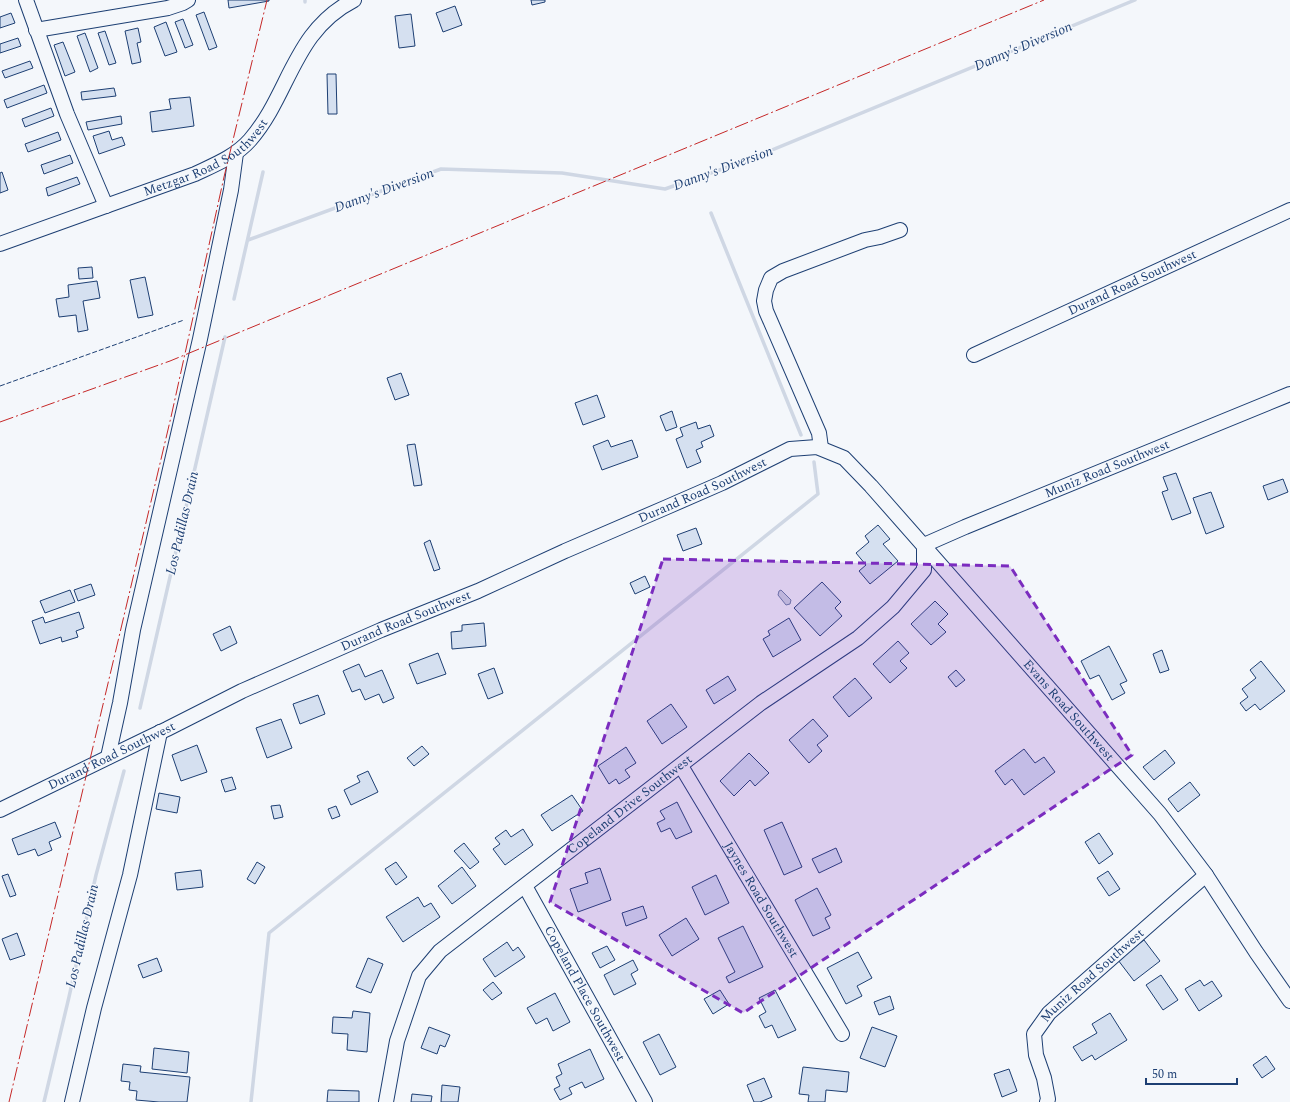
<svg xmlns="http://www.w3.org/2000/svg" width="1290" height="1102" font-family="Spectral,serif">
<style>
.water{fill:#cfd7e4;stroke:#687fa3}
.lines{fill:none;stroke-linecap:round;stroke-linejoin:round}
.stream{stroke:#cfd7e4;stroke-width:3.5}
.building{fill:#d5e0f0;stroke:#1d3f73}
.minor-casing{stroke:#1d3f73;stroke-width:16}
.minor{stroke:#f4f7fb;stroke-width:14}
.fence{stroke:#1d3f73;stroke-width:1;stroke-dasharray:5 2;stroke-linecap:butt}
.power{stroke:#c62828;stroke-width:1;stroke-dasharray:14 3 2 3;stroke-linecap:butt}
.marked{fill:#7b2cbf;fill-opacity:0.2;stroke:#7b2cbf;stroke-width:3;stroke-dasharray:8 5;stroke-linejoin:round}
.labels{text-anchor:middle;dominant-baseline:central;stroke-width:3;stroke-linejoin:round;paint-order:stroke}
.street-label{font-size:13px;fill:#1d3f73;stroke:#f4f7fb}
.water-label{font-size:14px;font-style:italic;fill:#1d3f73;stroke:#f4f7fb}
</style>
<rect width="100%" height="100%" fill="#f4f7fb"/>
<polygon class="water" points="781,590 791,600 790,604 786,605 778,595 779,591"/>
<g class="lines">
<g class="stream">
<polyline points="305,2 305,0"/>
<polyline points="711,213 801,435"/>
<polyline points="248,240 441,169 562,173 665,189 748,160 1135,0"/>
<polyline points="234,299 263,172"/>
<polyline points="140,708 225,337"/>
<polyline points="44,1102 69,997 96,875 124,771"/>
<polyline points="251,1102 269,933 818,494 814,462"/>
</g>
</g>
<g class="building">
<polygon points="228,0 269,0 269,1 229,8"/>
<polygon points="531,0 545,0 545,2 532,5"/>
<polygon points="455,6 462,25 443,32 436,13"/>
<polygon points="204,12 217,47 209,50 196,15"/>
<polygon points="11,13 15,23 0,28 0,17"/>
<polygon points="411,14 415,46 399,48 395,16"/>
<polygon points="183,19 193,45 185,48 175,22"/>
<polygon points="166,22 177,52 165,56 154,27"/>
<polygon points="138,28 141,42 137,43 141,62 132,64 125,31"/>
<polygon points="105,31 116,63 109,65 98,33"/>
<polygon points="85,33 98,68 90,72 77,36"/>
<polygon points="18,38 21,46 0,53 0,44"/>
<polygon points="63,42 75,72 65,76 54,45"/>
<polygon points="30,61 33,68 5,78 2,71"/>
<polygon points="327,74 336,74 337,114 328,114"/>
<polygon points="44,85 47,93 7,108 4,100"/>
<polygon points="114,88 116,96 82,100 81,92"/>
<polygon points="190,97 194,126 152,132 150,112 171,109 169,99"/>
<polygon points="51,108 54,116 25,127 22,119"/>
<polygon points="121,116 122,124 88,130 86,122"/>
<polygon points="109,131 112,140 122,137 125,145 99,154 93,136"/>
<polygon points="58,132 61,140 28,152 25,144"/>
<polygon points="70,155 73,163 44,174 41,165"/>
<polygon points="2,172 8,190 0,193 0,173"/>
<polygon points="77,177 80,184 48,196 46,188"/>
<polygon points="92,267 93,278 79,279 78,268"/>
<polygon points="145,277 153,315 138,318 130,280"/>
<polygon points="97,281 100,298 83,301 88,330 78,332 76,315 59,317 56,299 69,297 68,285"/>
<polygon points="401,373 409,395 395,400 387,378"/>
<polygon points="597,395 605,417 583,425 575,403"/>
<polygon points="672,411 677,427 666,431 660,416"/>
<polygon points="696,422 698,429 710,425 714,436 701,442 703,447 696,450 701,462 687,468 676,439 683,436 680,428"/>
<polygon points="608,440 611,447 632,440 638,457 602,470 593,446"/>
<polygon points="415,444 422,485 414,486 407,445"/>
<polygon points="1176,473 1191,513 1172,520 1162,492 1168,490 1163,477"/>
<polygon points="1283,479 1288,492 1268,500 1263,486"/>
<polygon points="1211,492 1224,527 1206,534 1193,498"/>
<polygon points="878,525 890,539 883,544 898,561 870,584 859,571 866,565 856,553 869,542 865,536"/>
<polygon points="696,528 702,544 683,551 677,535"/>
<polygon points="430,540 440,569 434,571 424,543"/>
<polygon points="645,576 650,587 635,594 630,583"/>
<polygon points="822,582 841,602 835,608 842,616 820,636 794,608"/>
<polygon points="91,584 95,595 78,601 74,590"/>
<polygon points="70,590 75,602 45,613 40,601"/>
<polygon points="935,601 948,614 938,624 946,632 931,645 911,624"/>
<polygon points="79,612 84,628 76,631 78,637 62,642 61,637 40,644 32,621 43,617 45,623"/>
<polygon points="789,618 801,640 773,657 763,639 770,635 768,631"/>
<polygon points="484,623 486,646 452,649 451,632 462,631 462,625"/>
<polygon points="230,626 237,643 221,651 213,634"/>
<polygon points="898,641 909,653 900,661 907,668 890,683 873,664"/>
<polygon points="1109,646 1127,681 1120,684 1125,693 1112,700 1099,675 1090,679 1081,661"/>
<polygon points="1162,650 1169,670 1160,673 1153,654"/>
<polygon points="438,653 446,674 417,684 409,664"/>
<polygon points="1261,661 1285,691 1260,710 1255,704 1246,711 1240,703 1248,697 1242,689 1256,678 1250,670"/>
<polygon points="359,664 365,677 382,670 394,698 383,703 379,694 365,700 360,689 352,692 343,671"/>
<polygon points="494,668 503,693 488,699 478,674"/>
<polygon points="956,670 965,680 956,687 948,677"/>
<polygon points="728,676 736,690 714,704 706,690"/>
<polygon points="855,678 872,698 849,717 833,697"/>
<polygon points="318,695 325,714 300,724 293,704"/>
<polygon points="671,704 687,727 662,744 647,721"/>
<polygon points="281,719 292,748 267,758 256,728"/>
<polygon points="813,719 828,736 817,745 822,751 809,763 789,740"/>
<polygon points="197,745 207,772 181,781 172,755"/>
<polygon points="422,746 429,754 414,766 407,758"/>
<polygon points="626,747 636,763 625,770 630,777 619,784 616,779 609,784 598,766"/>
<polygon points="1024,749 1035,763 1044,757 1055,772 1024,795 1012,779 1005,785 995,771"/>
<polygon points="1165,750 1175,763 1154,780 1143,767"/>
<polygon points="749,753 769,773 755,786 750,780 734,796 720,781"/>
<polygon points="368,771 378,792 351,805 344,790 360,782 357,776"/>
<polygon points="232,777 236,789 225,792 221,780"/>
<polygon points="1190,782 1200,795 1178,812 1168,799"/>
<polygon points="159,793 180,797 177,813 156,809"/>
<polygon points="572,795 583,811 552,831 541,815"/>
<polygon points="677,802 692,832 676,839 670,828 661,832 657,823 665,819 660,811"/>
<polygon points="280,805 283,817 274,819 271,806"/>
<polygon points="336,806 340,816 332,819 328,809"/>
<polygon points="55,822 61,837 49,842 52,850 38,856 35,849 18,855 12,839"/>
<polygon points="782,822 802,867 784,875 764,830"/>
<polygon points="523,829 533,845 505,865 493,849 500,844 495,838 506,830 511,837"/>
<polygon points="1099,833 1113,854 1099,864 1085,842"/>
<polygon points="464,843 479,862 470,869 454,851"/>
<polygon points="836,848 842,862 819,873 812,859"/>
<polygon points="257,862 265,867 255,884 247,879"/>
<polygon points="396,862 407,877 396,885 385,869"/>
<polygon points="462,867 476,886 452,904 438,886"/>
<polygon points="600,868 611,900 578,912 570,889 588,883 585,873"/>
<polygon points="201,870 203,887 177,890 175,873"/>
<polygon points="1108,871 1120,889 1109,896 1097,878"/>
<polygon points="8,874 16,895 10,897 2,876"/>
<polygon points="716,875 729,903 705,915 692,887"/>
<polygon points="817,888 831,915 825,918 830,928 813,936 795,900"/>
<polygon points="418,897 424,907 431,903 440,917 403,942 386,917"/>
<polygon points="643,906 647,918 626,926 622,913"/>
<polygon points="686,918 699,939 672,956 659,935"/>
<polygon points="743,926 763,967 729,983 726,977 735,972 718,938"/>
<polygon points="17,933 25,955 10,960 2,939"/>
<polygon points="1144,940 1160,961 1134,981 1118,960"/>
<polygon points="507,942 513,951 518,947 525,957 495,977 483,959"/>
<polygon points="607,946 615,960 600,968 592,953"/>
<polygon points="858,952 872,978 857,986 862,996 846,1004 827,968"/>
<polygon points="157,958 162,971 143,978 138,965"/>
<polygon points="368,958 383,964 371,993 356,987"/>
<polygon points="633,960 638,970 631,974 636,984 614,995 604,975"/>
<polygon points="1161,975 1178,1000 1163,1010 1146,985"/>
<polygon points="1200,980 1204,986 1212,981 1222,996 1199,1011 1185,989"/>
<polygon points="493,982 502,993 492,1000 483,990"/>
<polygon points="720,990 729,1004 713,1014 704,999"/>
<polygon points="775,990 796,1030 778,1038 772,1025 765,1028 759,1016 766,1012 759,998"/>
<polygon points="555,993 570,1022 553,1031 547,1018 536,1024 527,1008"/>
<polygon points="890,996 894,1009 879,1015 874,1002"/>
<polygon points="353,1011 370,1013 367,1052 347,1050 348,1034 332,1033 333,1017 352,1018"/>
<polygon points="1110,1013 1127,1040 1095,1060 1092,1055 1082,1061 1073,1047 1097,1033 1092,1024"/>
<polygon points="429,1027 450,1035 445,1047 440,1045 437,1054 421,1048"/>
<polygon points="872,1027 897,1036 885,1067 860,1058"/>
<polygon points="659,1034 676,1067 660,1075 643,1042"/>
<polygon points="154,1048 189,1052 187,1073 152,1069"/>
<polygon points="590,1049 604,1079 585,1088 582,1082 569,1088 572,1094 560,1100 554,1089 560,1086 556,1077 562,1074 558,1064"/>
<polygon points="1266,1056 1275,1069 1262,1078 1253,1065"/>
<polygon points="123,1064 141,1066 140,1072 190,1077 187,1102 159,1102 136,1100 137,1091 129,1090 130,1082 121,1081"/>
<polygon points="803,1067 849,1072 847,1092 826,1090 825,1102 808,1102 809,1095 799,1094"/>
<polygon points="1009,1069 1017,1091 1002,1097 994,1074"/>
<polygon points="764,1078 772,1097 760,1102 754,1102 747,1085"/>
<polygon points="442,1085 460,1087 458,1102 441,1102"/>
<polygon points="328,1090 359,1091 359,1102 327,1102"/>
<polygon points="412,1094 432,1096 431,1102 411,1102"/>
</g>
<g class="lines">
<defs>
<g id="minor">
<polyline points="26,0 67,114 106,206"/>
<polyline points="36,30 168,8 183,3 188,0"/>
<path id="s1" d="M0,244L195,174C214,165 235,157 250,140C290,94 293,31 354,0"/>
<path id="s2" d="M974,355L1290,210"/>
<polyline points="821,448 819,433 766,311 764,301 766,290 771,278 783,271 865,240 880,237 900,230"/>
<polyline points="108,757 120,703 133,630 200,339 231,190 236,153"/>
<path id="s3" d="M681,766L842,1034"/>
<path id="s4" d="M0,810L146,739L167,729L242,691L381,630L478,591L565,551L667,507L722,483L790,449L817,447L844,458L871,486L1160,814L1206,875L1256,952L1290,1001"/>
<path id="s5" d="M525,886L645,1102"/>
<polyline points="72,1102 94,1008 130,875 160,732"/>
<path id="s6" d="M386,1102L397,1041L419,976L440,951L761,703L858,638L893,607L924,570V545L965,527L1290,394"/>
<path id="s7" d="M1047,1102L1048,1099L1044,1078L1036,1055L1034,1034L1049,1013L1206,875"/>
</g>
</defs>
<use href="#minor" class="minor-casing"/>
<use href="#minor" class="minor"/>
<polyline class="fence" points="0,386 184,320"/>
<g class="power">
<polyline points="0,422 170,361 1044,0"/>
<polyline points="9,1102 171,417 224,177 267,0"/>
</g>
</g>
<path class="marked" d="M663,559L1010,566L1132,755L743,1013L550,902Z"/>
<g class="labels">
<g class="street-label">
<text stroke="none"><textPath href="#s1" startOffset="225">Metzgar Road Southwest</textPath></text>
<text stroke="none"><textPath href="#s2" startOffset="174">Durand Road Southwest</textPath></text>
<text stroke="none"><textPath href="#s6" startOffset="1004">Muniz Road Southwest</textPath></text>
<text stroke="none"><textPath href="#s4" startOffset="772">Durand Road Southwest</textPath></text>
<text stroke="none"><textPath href="#s4" startOffset="448">Durand Road Southwest</textPath></text>
<text stroke="none"><textPath href="#s4" startOffset="1263">Evans Road Southwest</textPath></text>
<text stroke="none"><textPath href="#s4" startOffset="124">Durand Road Southwest</textPath></text>
<text stroke="none"><textPath href="#s6" startOffset="403">Copeland Drive Southwest</textPath></text>
<text stroke="none"><textPath href="#s3" startOffset="156">Jaynes Road Southwest</textPath></text>
<text stroke="none"><textPath href="#s7" startOffset="153">Muniz Road Southwest</textPath></text>
<text stroke="none"><textPath href="#s5" startOffset="123">Copeland Place Southwest</textPath></text>
</g>
<g class="water-label">
<text transform="translate(1023 46) rotate(-23)">Danny's Diversion</text>
<text transform="translate(723 168) rotate(-20)">Danny's Diversion</text>
<text transform="translate(384 190) rotate(-20)">Danny's Diversion</text>
<text transform="translate(182 523) rotate(-77)">Los Padillas Drain</text>
<text transform="translate(82 936) rotate(-77)">Los Padillas Drain</text>
</g>
</g>
<path d="M1146 1078v6h91v-6" fill="none" stroke="#1d3f73" stroke-width="2"/>
<text x="1152" y="1078" font-size="12" fill="#1d3f73" stroke="#f4f7fb" stroke-width="3" paint-order="stroke">50 m</text>
</svg>
